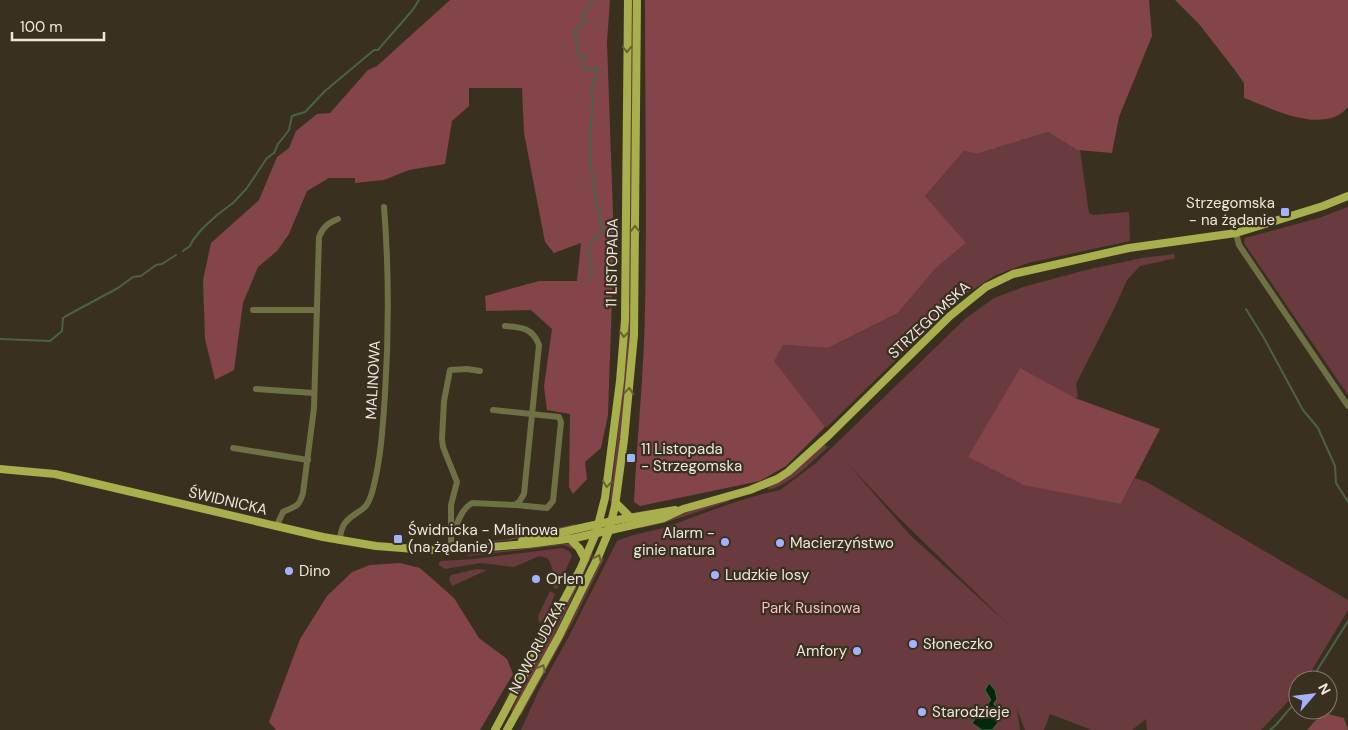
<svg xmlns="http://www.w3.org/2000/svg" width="1348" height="730" font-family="'DM Sans',sans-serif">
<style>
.green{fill:#693b3f;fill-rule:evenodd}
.forest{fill:#83444a}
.water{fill:#03290a;stroke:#496249}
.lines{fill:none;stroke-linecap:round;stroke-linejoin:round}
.stream{stroke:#496249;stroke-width:2}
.minor{stroke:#6d7144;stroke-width:6}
.major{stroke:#a7b04c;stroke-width:8}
.oneway{stroke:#666332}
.poi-dot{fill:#a4b2fc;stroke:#3a3020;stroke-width:2}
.labels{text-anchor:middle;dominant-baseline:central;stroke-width:4.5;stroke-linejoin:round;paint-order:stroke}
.poi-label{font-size:15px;fill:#ede7dd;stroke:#3a3020;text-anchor:start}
.street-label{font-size:15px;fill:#ede7dd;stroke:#3a3020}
.park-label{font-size:15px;fill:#f9bdc1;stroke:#3a3020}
</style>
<rect width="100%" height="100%" fill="#3a3020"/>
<g class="green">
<polygon points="632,0 634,0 630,340 624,409 613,502 610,501 624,377 629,316"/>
<polygon points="1048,132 1077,150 1080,150 1089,213 1093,215 1129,212 1130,241 1028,263 996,275 957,300 827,427 825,427 773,361 783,345 828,348 898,313 935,269 965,244 925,196 964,151 977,154"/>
<polygon points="1348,207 1348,395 1244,243 1245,238 1319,218"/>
<path d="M1174,254L1175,258L1172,259L1140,266L1127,280L1114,309L1076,384L1078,397L1075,398L1121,504L1135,478L1147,482L1348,600V610L1306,680H1298V691L1261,730H1147L1146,719L1132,730H1092L1050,714L1044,730H1025L1017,709L1020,730H521L538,692L568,638L617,541C634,533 652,532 669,526C705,513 742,498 780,490L816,463L965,319L994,298L1023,287L1086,270L1142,258ZM848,464L897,516L1009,625L910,535Z"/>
<path d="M825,445L828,447C810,463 792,484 768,490L769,486L792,473L820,447Z"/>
<polygon points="726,498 730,501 664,523 641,528 641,527 666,520"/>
<polygon points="574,524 576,525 511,540 460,545 508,539"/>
<polygon points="564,544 570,544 575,548 573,549 564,545 468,556 467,555"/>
<polygon points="562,548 569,551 572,556 557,589 553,587 556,580 550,562 547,558 539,556 514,567 480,563 445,569 439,565 439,562 441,561 474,559"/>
<polygon points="591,553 593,554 549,647 513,712 511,711"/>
<polygon points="602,557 604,559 601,565 576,616 521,716 519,715 575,613"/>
<polygon points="477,569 487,570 452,586 449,579 451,575"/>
<path d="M550,591L555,594C550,605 550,616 539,623L538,616Z"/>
<polygon points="537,636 525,667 502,706"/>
</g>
<g class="forest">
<polygon points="450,0 610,0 607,42 614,241 608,415 601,448 585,462 587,479 573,494 569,487 570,414 547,410 544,386 552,329 531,310 486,311 485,296 539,281 577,281 581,243 554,253 545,242 524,133 522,88 469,88 469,106 452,121 445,164 409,170 384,180 355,183 355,178 329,178 307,191 289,234 277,251 258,267 243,303 234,370 215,380 205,339 203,280 211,243 259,200 277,157 289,148 296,131 317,114 330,113 368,70 377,66"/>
<path d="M645,0H1149L1152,36L1119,117L1112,153L1077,150L1048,132L977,154L964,151L925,196L966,243L935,269L898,313L828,348L783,345L774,361L825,427L786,466L760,481L640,506L634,502C637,438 644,374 645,310C647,207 645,103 645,0Z"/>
<path d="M1175,0H1348V107C1324,136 1271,108 1244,98V83L1234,69L1199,24Z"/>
<polygon points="1020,368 1075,398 1160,429 1121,504 1024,485 968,457"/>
<polygon points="400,563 420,568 454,598 479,638 507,659 513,674 480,730 276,730 269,722 300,639 327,596 352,572 370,565"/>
<polygon points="1328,714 1344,718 1348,730 1307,730 1316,720"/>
</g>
<path class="water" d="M989,683L995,690L997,699L994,703V705L998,706L1003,711L1001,719L992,730H982L972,723C978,714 985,708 991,700L985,690Z"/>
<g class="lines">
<g class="stream">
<path d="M183,251L190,246L193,240L202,229L217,215L233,203L247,188L267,158L274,153L278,144L289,130L292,116L305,112L325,91L374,50H378C388,38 399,26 410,13C414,9 416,4 419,0"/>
<path d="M587,280L592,274C591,264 586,248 593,240C596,236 600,235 602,231L593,183L591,164L590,138L593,99L591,90L597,75V68L585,70V66L582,64L584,57C575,50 576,54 577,43C577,39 574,34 574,30L586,23L582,17L593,0"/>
<polyline points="1246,309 1264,338 1303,410 1318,428 1335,466 1336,483 1348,502"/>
<polyline points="0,339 50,341 62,331 63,318 66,316 118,288 133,277 141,276 156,265 162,264 176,255"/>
<polyline points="1311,680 1348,621"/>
<path d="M1270,730C1281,722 1287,709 1298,701"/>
</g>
<g class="minor">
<polyline points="1236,233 1239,245 1348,406"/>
<polyline points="253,310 317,310"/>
<polyline points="256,389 314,393"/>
<polyline points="493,410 559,417 561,422 553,501 547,508 516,505"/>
<polyline points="233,448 308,460"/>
<path d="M276,527L283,512C296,506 299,507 303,493L314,408L319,237C323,227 328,223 338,219"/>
<path d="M451,534C459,523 460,510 472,503L514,505L519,502L524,494L539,345C533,328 521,327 505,326"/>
<path d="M339,541C341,534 341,528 345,523C358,507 366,516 373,489C381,458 383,425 385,394C389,331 389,270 384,207"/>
<polyline points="451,550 451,505 457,482 443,447 442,439 444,401 450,370 467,369 480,371"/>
</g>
<g class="major">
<polyline points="0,469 55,474 323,537 376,546 428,550 465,549 528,544 575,538 664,518 683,509 750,490 777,479 788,472 829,435 950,316 986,287 1013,274 1129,248 1236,233 1323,206 1348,196"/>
<polyline points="616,503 630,517"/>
<polyline points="570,539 579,548 585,559"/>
<polyline points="522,541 617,520 675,510"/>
<polyline points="495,730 580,570 596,533 605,498 620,381 625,320 628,0"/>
<polyline points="507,730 559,636 599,555 609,531 615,506 624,440 634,335 637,0"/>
</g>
</g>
<defs><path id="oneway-chevron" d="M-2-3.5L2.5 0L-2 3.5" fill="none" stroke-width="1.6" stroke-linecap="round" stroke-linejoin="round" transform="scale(1.25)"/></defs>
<g class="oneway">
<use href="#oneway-chevron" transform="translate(627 49) rotate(90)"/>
<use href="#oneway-chevron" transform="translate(635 229) rotate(-90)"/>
<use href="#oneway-chevron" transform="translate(624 334) rotate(94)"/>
<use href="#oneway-chevron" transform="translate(629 391) rotate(-85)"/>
<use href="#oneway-chevron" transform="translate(607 484) rotate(97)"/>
<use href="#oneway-chevron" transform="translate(598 558) rotate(-65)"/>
<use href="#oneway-chevron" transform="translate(542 668) rotate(-62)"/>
</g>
<g class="poi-dot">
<rect x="1280" y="207" width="10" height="10" rx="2.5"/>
<rect x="626" y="453" width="10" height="10" rx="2.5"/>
<rect x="393" y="534" width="10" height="10" rx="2.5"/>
<circle cx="725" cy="542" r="5"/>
<circle cx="780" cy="543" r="5"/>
<circle cx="289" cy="571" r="5"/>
<circle cx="715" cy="575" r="5"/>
<circle cx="536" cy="579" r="5"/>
<circle cx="913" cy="644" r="5"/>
<circle cx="857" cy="651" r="5"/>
<circle cx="922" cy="712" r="5"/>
</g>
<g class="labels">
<g class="poi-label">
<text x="1275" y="203" text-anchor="end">Strzegomska<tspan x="1275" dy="17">- na żądanie</tspan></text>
<text x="641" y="449">11 Listopada<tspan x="641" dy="17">- Strzegomska</tspan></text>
<text x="408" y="530">Świdnicka - Malinowa<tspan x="408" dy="17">(na żądanie)</tspan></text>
<text x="715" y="533" text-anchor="end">Alarm -<tspan x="715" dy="17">ginie natura</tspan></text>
<text x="790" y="543">Macierzyństwo</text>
<text x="299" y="571">Dino</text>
<text x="725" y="575">Ludzkie losy</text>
<text x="546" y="579">Orlen</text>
<text x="923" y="644">Słoneczko</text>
<text x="847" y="651" text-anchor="end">Amfory</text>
<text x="932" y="712">Starodzieje</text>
</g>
<g class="street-label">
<text transform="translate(612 263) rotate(-89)">11 LISTOPADA</text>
<text transform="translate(929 320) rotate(-43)">STRZEGOMSKA</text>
<text transform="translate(373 380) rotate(-87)">MALINOWA</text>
<text transform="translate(228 501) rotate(13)">ŚWIDNICKA</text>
<text transform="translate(537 647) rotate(-62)">NOWORUDZKA</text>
</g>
<g class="park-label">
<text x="811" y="608">Park Rusinowa</text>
</g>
</g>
<g transform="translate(1313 695) rotate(62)"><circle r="24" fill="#3a3020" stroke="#82796c"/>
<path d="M0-4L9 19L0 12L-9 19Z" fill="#a4b2fc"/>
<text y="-8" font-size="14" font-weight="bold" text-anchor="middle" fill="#ede7dd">N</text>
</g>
<path d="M12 32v8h92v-8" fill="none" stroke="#ede7dd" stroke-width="2.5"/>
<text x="20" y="32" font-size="15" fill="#ede7dd" stroke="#3a3020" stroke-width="4" paint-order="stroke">100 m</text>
</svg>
